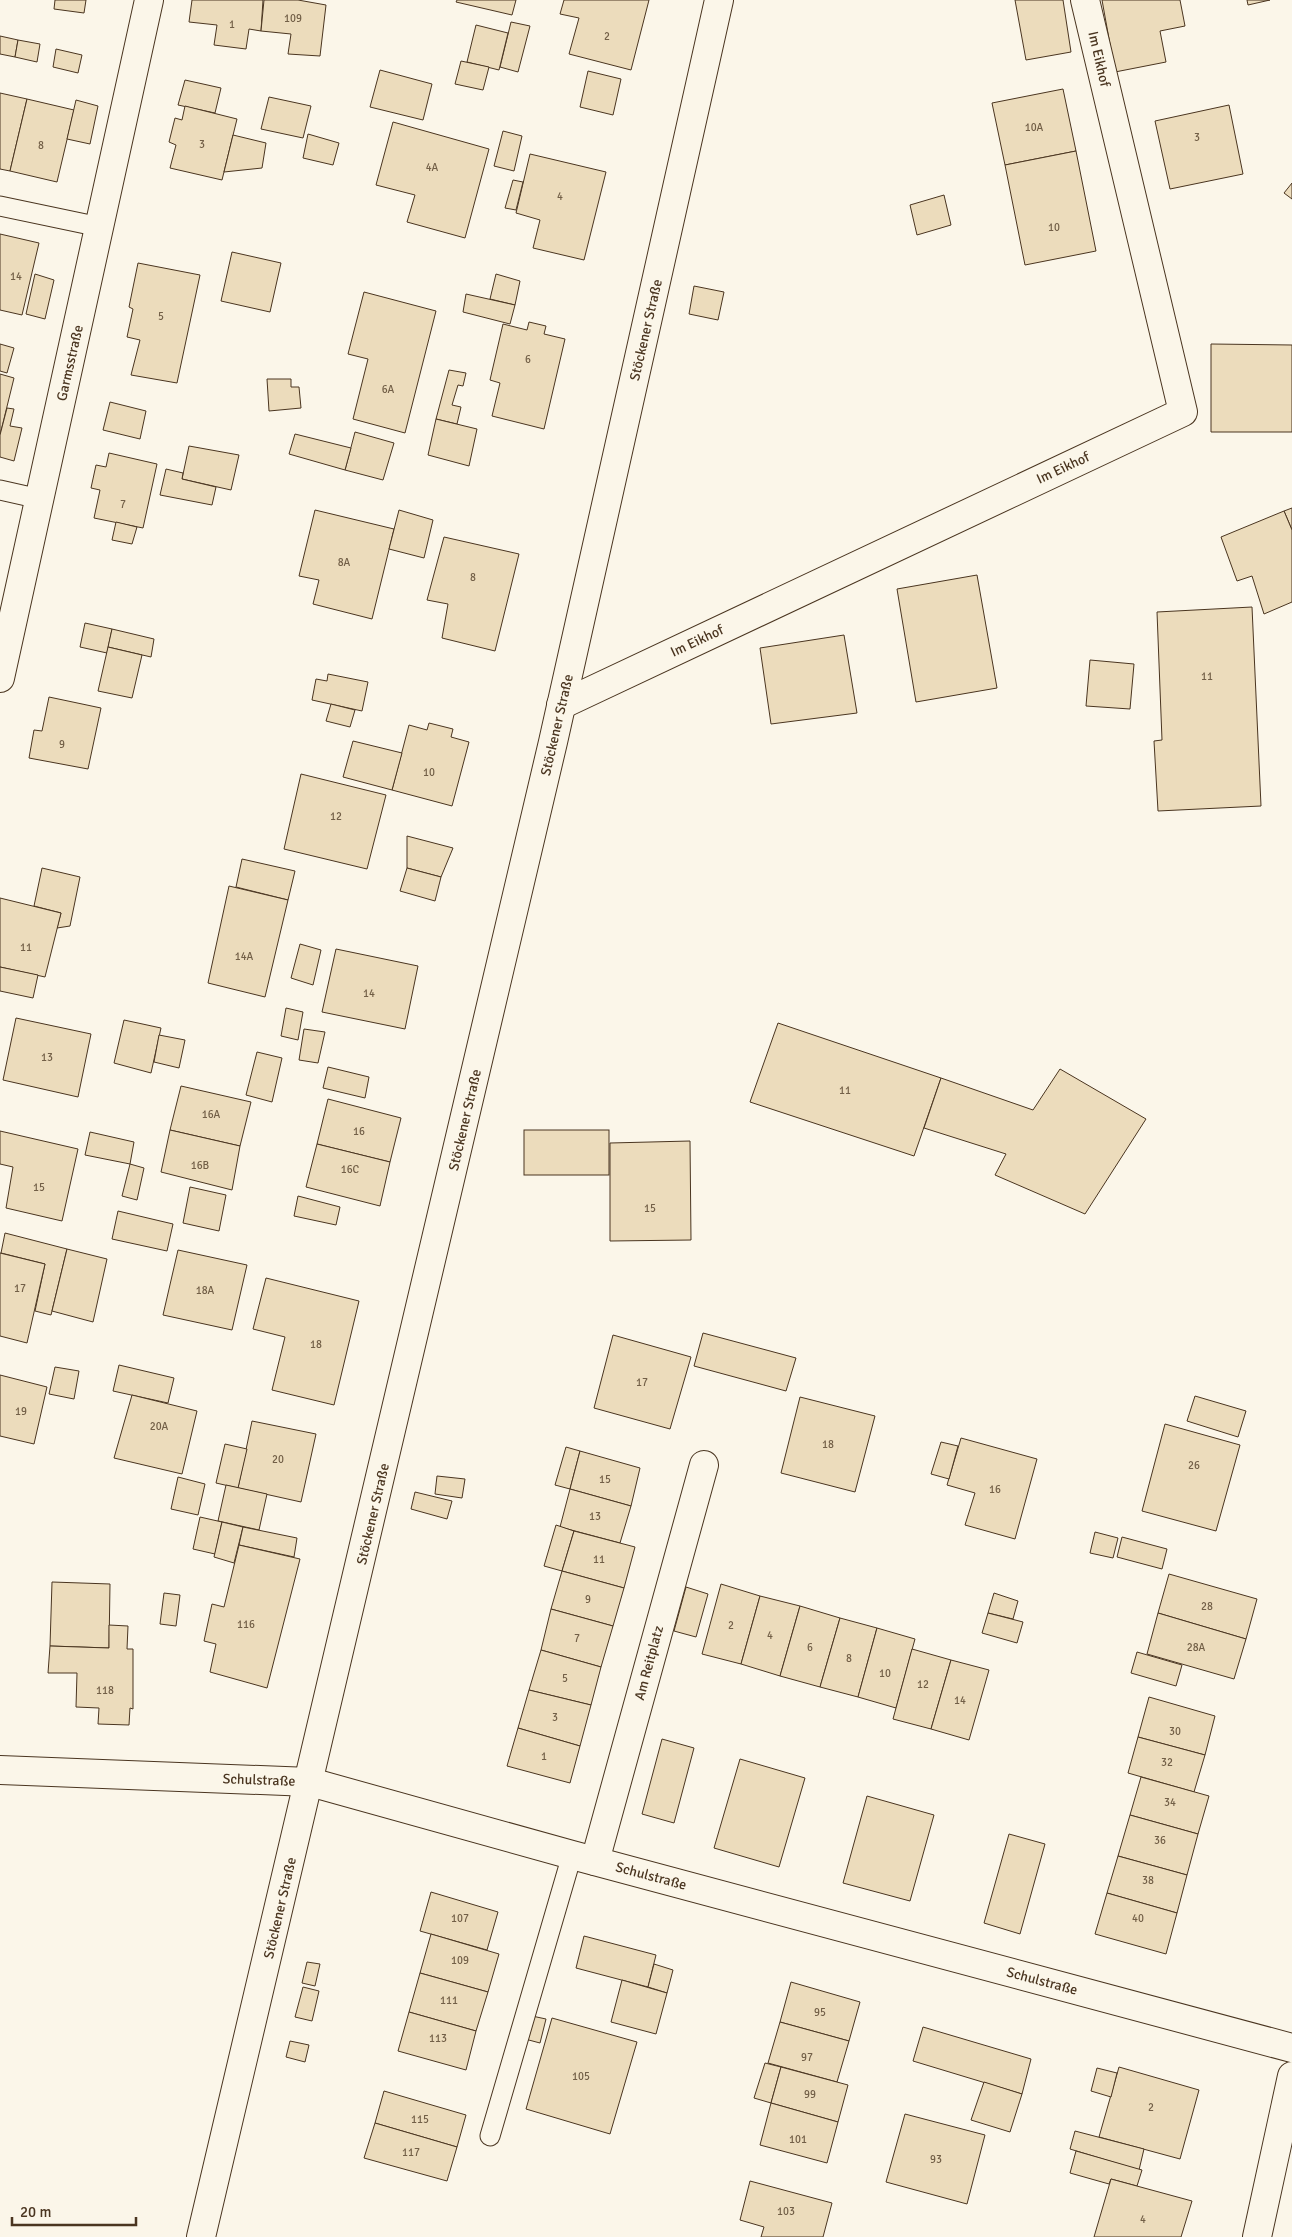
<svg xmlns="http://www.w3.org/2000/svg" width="1292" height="2237" font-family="Signika,sans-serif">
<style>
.building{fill:#ecdcbc;stroke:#4a3520}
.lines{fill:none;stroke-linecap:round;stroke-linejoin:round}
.service-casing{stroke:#4a3520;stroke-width:21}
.minor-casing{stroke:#4a3520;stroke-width:30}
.service{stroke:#fbf6e9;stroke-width:19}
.minor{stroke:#fbf6e9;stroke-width:28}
.labels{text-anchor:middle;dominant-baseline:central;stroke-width:4;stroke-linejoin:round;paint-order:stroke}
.number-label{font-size:11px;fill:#725f47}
.street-label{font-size:14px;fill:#4a3520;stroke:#fbf6e9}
</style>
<rect width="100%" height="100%" fill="#fbf6e9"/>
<g class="building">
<polygon points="55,0 86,0 84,13 54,9"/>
<polygon points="192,0 263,0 261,31 249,29 246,49 214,45 217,25 189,22"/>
<polygon points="264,0 298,0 326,5 320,56 288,54 291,34 261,31"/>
<polygon points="457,0 516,0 512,15 456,2"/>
<polygon points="564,0 649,0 631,70 569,54 579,18 560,14"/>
<polygon points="1015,0 1063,0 1071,52 1026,60"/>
<polygon points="1102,0 1180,0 1185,26 1160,31 1166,62 1115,72"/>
<polygon points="1247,0 1270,0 1248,5"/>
<polygon points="511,22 530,26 518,72 500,67"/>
<polygon points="476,25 508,33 499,70 467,62"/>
<polygon points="0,36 18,40 15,57 0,54"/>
<polygon points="18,40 40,44 37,62 15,57"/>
<polygon points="56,49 82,55 78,73 53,67"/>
<polygon points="461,61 489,67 483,90 455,84"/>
<polygon points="380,70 432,84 423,120 370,107"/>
<polygon points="588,71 621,79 613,115 580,107"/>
<polygon points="185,80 221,88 215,113 178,105"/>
<polygon points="1063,89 1076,151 1005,165 992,103"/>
<polygon points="0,93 27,99 10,171 0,169"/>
<polygon points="269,97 311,106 303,138 261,129"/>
<polygon points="27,99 74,110 57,182 10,171"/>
<polygon points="76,100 98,106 90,144 67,139"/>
<polygon points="1229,105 1243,174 1170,189 1155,121"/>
<polygon points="185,106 237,119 222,180 170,168 176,145 169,142 175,118 182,120"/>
<polygon points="393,122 489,149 465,238 407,222 415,195 376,185"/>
<polygon points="503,131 522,136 514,171 494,166"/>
<polygon points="308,134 339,143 333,165 303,158"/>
<polygon points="233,135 266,143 262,168 224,172"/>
<polygon points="1076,151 1096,251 1025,265 1005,165"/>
<polygon points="530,154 606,172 584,260 533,248 540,220 516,213"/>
<polygon points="513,180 523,182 516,210 505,208"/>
<polygon points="1292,183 1292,199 1284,193"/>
<polygon points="944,195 951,225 917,235 910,205"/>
<polygon points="0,234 39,243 22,315 0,310"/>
<polygon points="232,252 281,263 270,312 221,301"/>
<polygon points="138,263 200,275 177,383 131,375 140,340 127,337 133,309 129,307"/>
<polygon points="35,274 54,280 45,319 26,314"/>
<polygon points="496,274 520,281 515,305 490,299"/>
<polygon points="694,286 724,292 718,320 689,314"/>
<polygon points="364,292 436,311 405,433 353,419 368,359 348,354"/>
<polygon points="466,294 515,305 510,324 463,312"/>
<polygon points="529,322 546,326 544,334 565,339 544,429 492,416 500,383 490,380 503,324 527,330"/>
<polygon points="0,344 14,348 7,373 0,371"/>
<polygon points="1211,344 1292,345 1292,432 1211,432"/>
<polygon points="449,370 466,373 463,386 458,385 452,405 461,407 457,424 436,419"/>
<polygon points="0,374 14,378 0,435"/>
<polygon points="267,379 291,379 291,387 299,387 301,408 269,411"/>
<polygon points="110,402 146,411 140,439 103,430"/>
<polygon points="7,408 14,409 10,426 22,428 14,461 0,457 0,435"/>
<polygon points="436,419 477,429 469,466 428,455"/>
<polygon points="355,432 394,443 383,480 345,470"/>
<polygon points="295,434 351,448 345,470 289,454"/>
<polygon points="189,446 239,455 231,490 182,479"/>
<polygon points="109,453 157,464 143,528 94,518 100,490 91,488 96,465 106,467"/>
<polygon points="166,469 183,473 182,479 216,487 212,505 160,495"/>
<polygon points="1292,508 1292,530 1284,511"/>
<polygon points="315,510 394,529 372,619 313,604 319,580 299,576"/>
<polygon points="399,510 433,520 424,558 389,549"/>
<polygon points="1284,511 1292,530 1292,602 1264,614 1252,576 1237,581 1221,537"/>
<polygon points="116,522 137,527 132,544 112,540"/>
<polygon points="444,537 519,554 495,651 442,638 448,604 427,600"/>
<polygon points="977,575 997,688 916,702 897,589"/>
<polygon points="1252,607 1261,806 1158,811 1154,741 1162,740 1157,612"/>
<polygon points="85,623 112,629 107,653 80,647"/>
<polygon points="112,629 154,639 151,657 108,647"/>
<polygon points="844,635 857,713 771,724 760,648"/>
<polygon points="108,647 142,655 132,698 98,691"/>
<polygon points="1090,660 1134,664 1130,709 1086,706"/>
<polygon points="328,674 368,682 362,711 312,700 316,679 327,681"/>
<polygon points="49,697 101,708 88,769 29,758 34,730 42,731"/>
<polygon points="331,704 355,710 350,727 326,721"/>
<polygon points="429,723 453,729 451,737 469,742 452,806 392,790 409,725 427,730"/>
<polygon points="353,741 402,753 392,790 343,777"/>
<polygon points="301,774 386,795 367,869 284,849"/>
<polygon points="407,836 453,848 441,877 407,868"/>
<polygon points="242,859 295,871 288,900 236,887"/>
<polygon points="42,868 80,877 70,926 57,928 61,913 34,906"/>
<polygon points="407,868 441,877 435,901 400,891"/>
<polygon points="229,886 288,900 265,997 208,983"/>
<polygon points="0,898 61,913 45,977 0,967"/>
<polygon points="300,944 321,950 313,985 291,978"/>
<polygon points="336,949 418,966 405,1029 322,1012"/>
<polygon points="0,967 38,975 33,998 0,991"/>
<polygon points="286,1008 303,1012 298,1040 281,1036"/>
<polygon points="16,1018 91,1034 78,1097 3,1080"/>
<polygon points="124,1020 161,1028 151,1073 114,1063"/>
<polygon points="778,1023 941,1078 914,1156 750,1102"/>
<polygon points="304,1029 325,1032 318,1063 299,1060"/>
<polygon points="159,1035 185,1040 179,1068 154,1062"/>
<polygon points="257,1052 282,1058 272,1102 246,1095"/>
<polygon points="328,1067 369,1077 365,1098 323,1088"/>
<polygon points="1060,1069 1146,1119 1085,1214 995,1175 1006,1154 924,1128 941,1078 1033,1110"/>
<polygon points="181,1086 251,1102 240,1146 170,1130"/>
<polygon points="328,1099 401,1118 390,1162 317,1144"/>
<polygon points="170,1130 240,1146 232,1190 161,1172"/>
<rect x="524" y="1130" width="85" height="45"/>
<polygon points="0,1131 78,1149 62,1221 6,1208 13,1167 0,1164"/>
<polygon points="90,1132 134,1142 130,1164 85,1155"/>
<polygon points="690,1141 691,1240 610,1241 610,1143"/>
<polygon points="317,1144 390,1162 380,1206 306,1187"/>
<polygon points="130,1164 144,1168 137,1200 122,1196"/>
<polygon points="190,1187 226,1195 219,1231 183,1223"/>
<polygon points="298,1196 340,1207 336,1225 294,1216"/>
<polygon points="118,1211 173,1224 167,1251 112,1239"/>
<polygon points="5,1233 67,1249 51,1315 35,1311 45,1264 1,1253"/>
<polygon points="67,1249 107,1259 93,1322 52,1311"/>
<polygon points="178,1250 247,1265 232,1330 163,1315"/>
<polygon points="0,1253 45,1264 27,1343 0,1336"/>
<polygon points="266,1278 359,1301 334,1405 272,1390 285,1337 253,1329"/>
<polygon points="703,1333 796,1358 786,1391 694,1366"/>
<polygon points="613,1335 691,1357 670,1429 594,1408"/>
<polygon points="119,1365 174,1378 168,1403 113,1391"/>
<polygon points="55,1367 79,1371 74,1399 49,1394"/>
<polygon points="0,1375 47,1387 34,1444 0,1436"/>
<polygon points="132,1395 197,1411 182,1474 114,1458"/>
<polygon points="1195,1396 1246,1411 1238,1437 1187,1421"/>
<polygon points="800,1397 875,1416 855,1492 781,1473"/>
<polygon points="252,1421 316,1434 301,1502 238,1488"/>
<polygon points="1165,1424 1240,1445 1216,1531 1142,1511"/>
<polygon points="961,1438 1037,1459 1015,1539 965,1525 975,1493 947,1485"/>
<polygon points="941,1442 958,1446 949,1479 931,1474"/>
<polygon points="225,1444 247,1449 238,1488 216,1483"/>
<polygon points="566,1447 580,1451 570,1489 555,1485"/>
<polygon points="580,1451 640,1468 631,1506 570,1489"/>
<polygon points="437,1476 465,1479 462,1498 435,1494"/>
<polygon points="178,1477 205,1484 198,1515 171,1509"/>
<polygon points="226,1485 267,1494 259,1530 218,1521"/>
<polygon points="570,1489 631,1506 620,1543 560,1527"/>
<polygon points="415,1492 452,1501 447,1519 411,1509"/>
<polygon points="200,1517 222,1522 215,1554 193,1549"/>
<polygon points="222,1522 243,1527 234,1563 214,1557"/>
<polygon points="556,1525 574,1531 562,1571 544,1566"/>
<polygon points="243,1527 297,1538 294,1557 239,1545"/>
<polygon points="574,1531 635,1547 624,1588 562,1571"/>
<polygon points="1095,1532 1118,1538 1113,1558 1090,1553"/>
<polygon points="1122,1537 1167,1549 1162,1569 1117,1557"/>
<polygon points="239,1545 300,1559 267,1688 210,1672 216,1644 204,1641 212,1604 224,1607"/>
<polygon points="562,1571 624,1588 613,1626 551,1609"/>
<polygon points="1169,1574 1257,1599 1246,1639 1158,1613"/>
<polygon points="52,1582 110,1584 109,1648 50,1646"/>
<polygon points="721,1584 760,1596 741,1664 702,1654"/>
<polygon points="686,1587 708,1594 696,1637 674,1631"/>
<polygon points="164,1593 180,1595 176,1626 160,1624"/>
<polygon points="994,1593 1018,1601 1013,1619 988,1613"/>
<polygon points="760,1596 800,1606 780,1676 741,1664"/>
<polygon points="800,1606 840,1618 820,1687 780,1676"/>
<polygon points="551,1609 613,1626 601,1667 541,1650"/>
<polygon points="988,1613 1023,1622 1017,1643 982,1633"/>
<polygon points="1158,1613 1246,1639 1234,1679 1147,1654"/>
<polygon points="840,1618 877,1628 858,1697 820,1687"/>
<polygon points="109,1625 128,1626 127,1649 133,1649 133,1709 130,1708 129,1725 98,1724 99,1708 76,1707 77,1673 48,1673 50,1646 109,1648"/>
<polygon points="877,1628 915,1639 896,1708 858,1697"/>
<polygon points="912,1649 951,1660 931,1729 893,1719"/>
<polygon points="541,1650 601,1667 591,1705 529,1690"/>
<polygon points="1137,1652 1182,1665 1176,1686 1131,1673"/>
<polygon points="951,1660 989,1670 969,1740 931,1729"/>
<polygon points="529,1690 591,1705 580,1746 518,1728"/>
<polygon points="1149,1697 1215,1716 1205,1755 1138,1737"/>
<polygon points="518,1728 580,1746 570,1783 507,1766"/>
<polygon points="1138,1737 1205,1755 1194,1792 1128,1773"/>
<polygon points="662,1739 694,1748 674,1823 642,1814"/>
<polygon points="740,1759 805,1778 779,1867 714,1848"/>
<polygon points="1141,1777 1209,1796 1198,1834 1130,1815"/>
<polygon points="867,1796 934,1815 910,1901 843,1883"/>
<polygon points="1130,1815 1198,1834 1187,1875 1118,1856"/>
<polygon points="1009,1834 1045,1844 1020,1934 984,1923"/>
<polygon points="1118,1856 1187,1875 1177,1913 1107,1893"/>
<polygon points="431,1892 498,1912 487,1950 420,1931"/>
<polygon points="1107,1893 1177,1913 1166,1954 1095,1934"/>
<polygon points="431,1934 499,1954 488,1992 420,1973"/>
<polygon points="584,1936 656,1955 648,1987 576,1968"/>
<polygon points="307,1962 320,1964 315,1986 302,1983"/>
<polygon points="654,1964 673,1970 667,1993 648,1987"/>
<polygon points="420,1973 488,1992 476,2031 409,2012"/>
<polygon points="622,1980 667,1993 656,2034 611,2022"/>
<polygon points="791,1982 860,2002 849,2041 780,2022"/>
<polygon points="303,1987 319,1991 312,2021 295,2017"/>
<polygon points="409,2012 476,2031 466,2070 398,2051"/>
<polygon points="532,2016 546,2019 540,2043 525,2039"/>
<polygon points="552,2018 637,2042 610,2134 526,2109"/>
<polygon points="780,2022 849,2041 837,2082 768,2063"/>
<polygon points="923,2027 1031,2059 1022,2094 913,2061"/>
<polygon points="290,2041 309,2045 305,2062 286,2057"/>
<polygon points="765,2063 781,2067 771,2103 754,2098"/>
<polygon points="781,2067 848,2085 838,2122 771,2103"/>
<polygon points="1119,2067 1199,2090 1180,2159 1099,2137"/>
<polygon points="1097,2068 1117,2073 1111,2097 1091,2091"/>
<polygon points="984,2082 1022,2094 1010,2132 971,2120"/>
<polygon points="384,2091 466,2115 457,2147 375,2123"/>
<polygon points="771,2103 838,2122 827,2163 760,2145"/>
<polygon points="905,2114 985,2135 967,2204 886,2182"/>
<polygon points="375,2123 457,2147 447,2181 364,2158"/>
<polygon points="1075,2131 1144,2149 1139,2170 1070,2149"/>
<polygon points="1076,2151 1142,2170 1137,2186 1111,2179 1109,2184 1070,2173"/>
<polygon points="1111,2179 1192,2201 1181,2237 1094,2237"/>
<polygon points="750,2181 832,2203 823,2237 761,2237 764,2227 740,2220"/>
</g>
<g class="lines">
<defs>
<g id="service">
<polyline points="0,206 100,227"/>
<polyline points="0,490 40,499"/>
<polyline points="490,2136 572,1855"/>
</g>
<g id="minor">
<polyline points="0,678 149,0"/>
<polyline points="561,705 1183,412 1085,0"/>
<polyline points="0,1770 310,1782 572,1855 1292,2048"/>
<polyline points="595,1861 704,1465"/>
<polyline points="201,2237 553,742 719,0"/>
<polyline points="1257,2237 1292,2076"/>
</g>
</defs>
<use href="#service" class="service-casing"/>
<use href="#minor" class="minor-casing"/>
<use href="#service" class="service"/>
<use href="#minor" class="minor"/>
</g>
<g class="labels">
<g class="number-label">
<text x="293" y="18">109</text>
<text x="232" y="24">1</text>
<text x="607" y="36">2</text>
<text x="1034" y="127">10A</text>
<text x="1197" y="137">3</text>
<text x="202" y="144">3</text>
<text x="41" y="145">8</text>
<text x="432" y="167">4A</text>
<text x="560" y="196">4</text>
<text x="1054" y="227">10</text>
<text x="16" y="276">14</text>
<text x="161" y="316">5</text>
<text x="528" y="359">6</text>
<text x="388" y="389">6A</text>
<text x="123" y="504">7</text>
<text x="344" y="562">8A</text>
<text x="473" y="577">8</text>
<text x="1207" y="676">11</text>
<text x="62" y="744">9</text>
<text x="429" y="772">10</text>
<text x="336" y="816">12</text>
<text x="26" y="947">11</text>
<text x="244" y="956">14A</text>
<text x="369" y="993">14</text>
<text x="47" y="1057">13</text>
<text x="845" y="1090">11</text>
<text x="211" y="1114">16A</text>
<text x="359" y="1131">16</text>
<text x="200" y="1165">16B</text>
<text x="350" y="1169">16C</text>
<text x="39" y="1187">15</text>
<text x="650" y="1208">15</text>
<text x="20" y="1288">17</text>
<text x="205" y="1290">18A</text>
<text x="316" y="1344">18</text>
<text x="642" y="1382">17</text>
<text x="21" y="1411">19</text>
<text x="159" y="1426">20A</text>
<text x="828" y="1444">18</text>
<text x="278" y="1459">20</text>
<text x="1194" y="1465">26</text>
<text x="605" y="1479">15</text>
<text x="995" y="1489">16</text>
<text x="595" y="1516">13</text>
<text x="599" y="1559">11</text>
<text x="588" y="1599">9</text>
<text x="1207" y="1606">28</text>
<text x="246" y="1624">116</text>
<text x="731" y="1625">2</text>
<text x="770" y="1635">4</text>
<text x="577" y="1638">7</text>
<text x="810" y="1647">6</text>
<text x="1196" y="1647">28A</text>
<text x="849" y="1658">8</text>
<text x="885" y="1673">10</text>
<text x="565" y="1678">5</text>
<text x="923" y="1684">12</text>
<text x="105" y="1690">118</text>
<text x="960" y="1700">14</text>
<text x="555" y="1717">3</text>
<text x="1175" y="1731">30</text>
<text x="544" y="1756">1</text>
<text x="1167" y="1762">32</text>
<text x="1170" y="1802">34</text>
<text x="1160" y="1840">36</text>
<text x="1148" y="1880">38</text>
<text x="460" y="1918">107</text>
<text x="1138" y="1918">40</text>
<text x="460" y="1960">109</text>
<text x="449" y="2000">111</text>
<text x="820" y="2012">95</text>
<text x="438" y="2038">113</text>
<text x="807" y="2057">97</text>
<text x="581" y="2076">105</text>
<text x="810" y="2094">99</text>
<text x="1151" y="2107">2</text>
<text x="420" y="2119">115</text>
<text x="798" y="2139">101</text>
<text x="411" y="2152">117</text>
<text x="936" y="2159">93</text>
<text x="786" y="2211">103</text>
<text x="1143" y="2219">4</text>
</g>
<g class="street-label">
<text transform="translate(1099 59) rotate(77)">Im Eikhof</text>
<text transform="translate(646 330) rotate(-77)">Stöckener Straße</text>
<text transform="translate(70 363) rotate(-77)">Garmsstraße</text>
<text transform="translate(1063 468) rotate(-25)">Im Eikhof</text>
<text transform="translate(697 641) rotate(-25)">Im Eikhof</text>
<text transform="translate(557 725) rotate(-77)">Stöckener Straße</text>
<text transform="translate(465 1120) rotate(-77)">Stöckener Straße</text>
<text transform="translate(373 1514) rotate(-77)">Stöckener Straße</text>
<text transform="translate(649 1663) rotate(-75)">Am Reitplatz</text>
<text transform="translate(259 1780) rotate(2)">Schulstraße</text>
<text transform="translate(651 1876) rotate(15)">Schulstraße</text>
<text transform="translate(280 1908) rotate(-77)">Stöckener Straße</text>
<text transform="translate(1042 1981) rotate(15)">Schulstraße</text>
</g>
</g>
<path d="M12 2217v8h124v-8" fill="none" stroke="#4a3520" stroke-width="2.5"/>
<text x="20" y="2217" font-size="15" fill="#4a3520" stroke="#fbf6e9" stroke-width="4" paint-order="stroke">20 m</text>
</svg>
